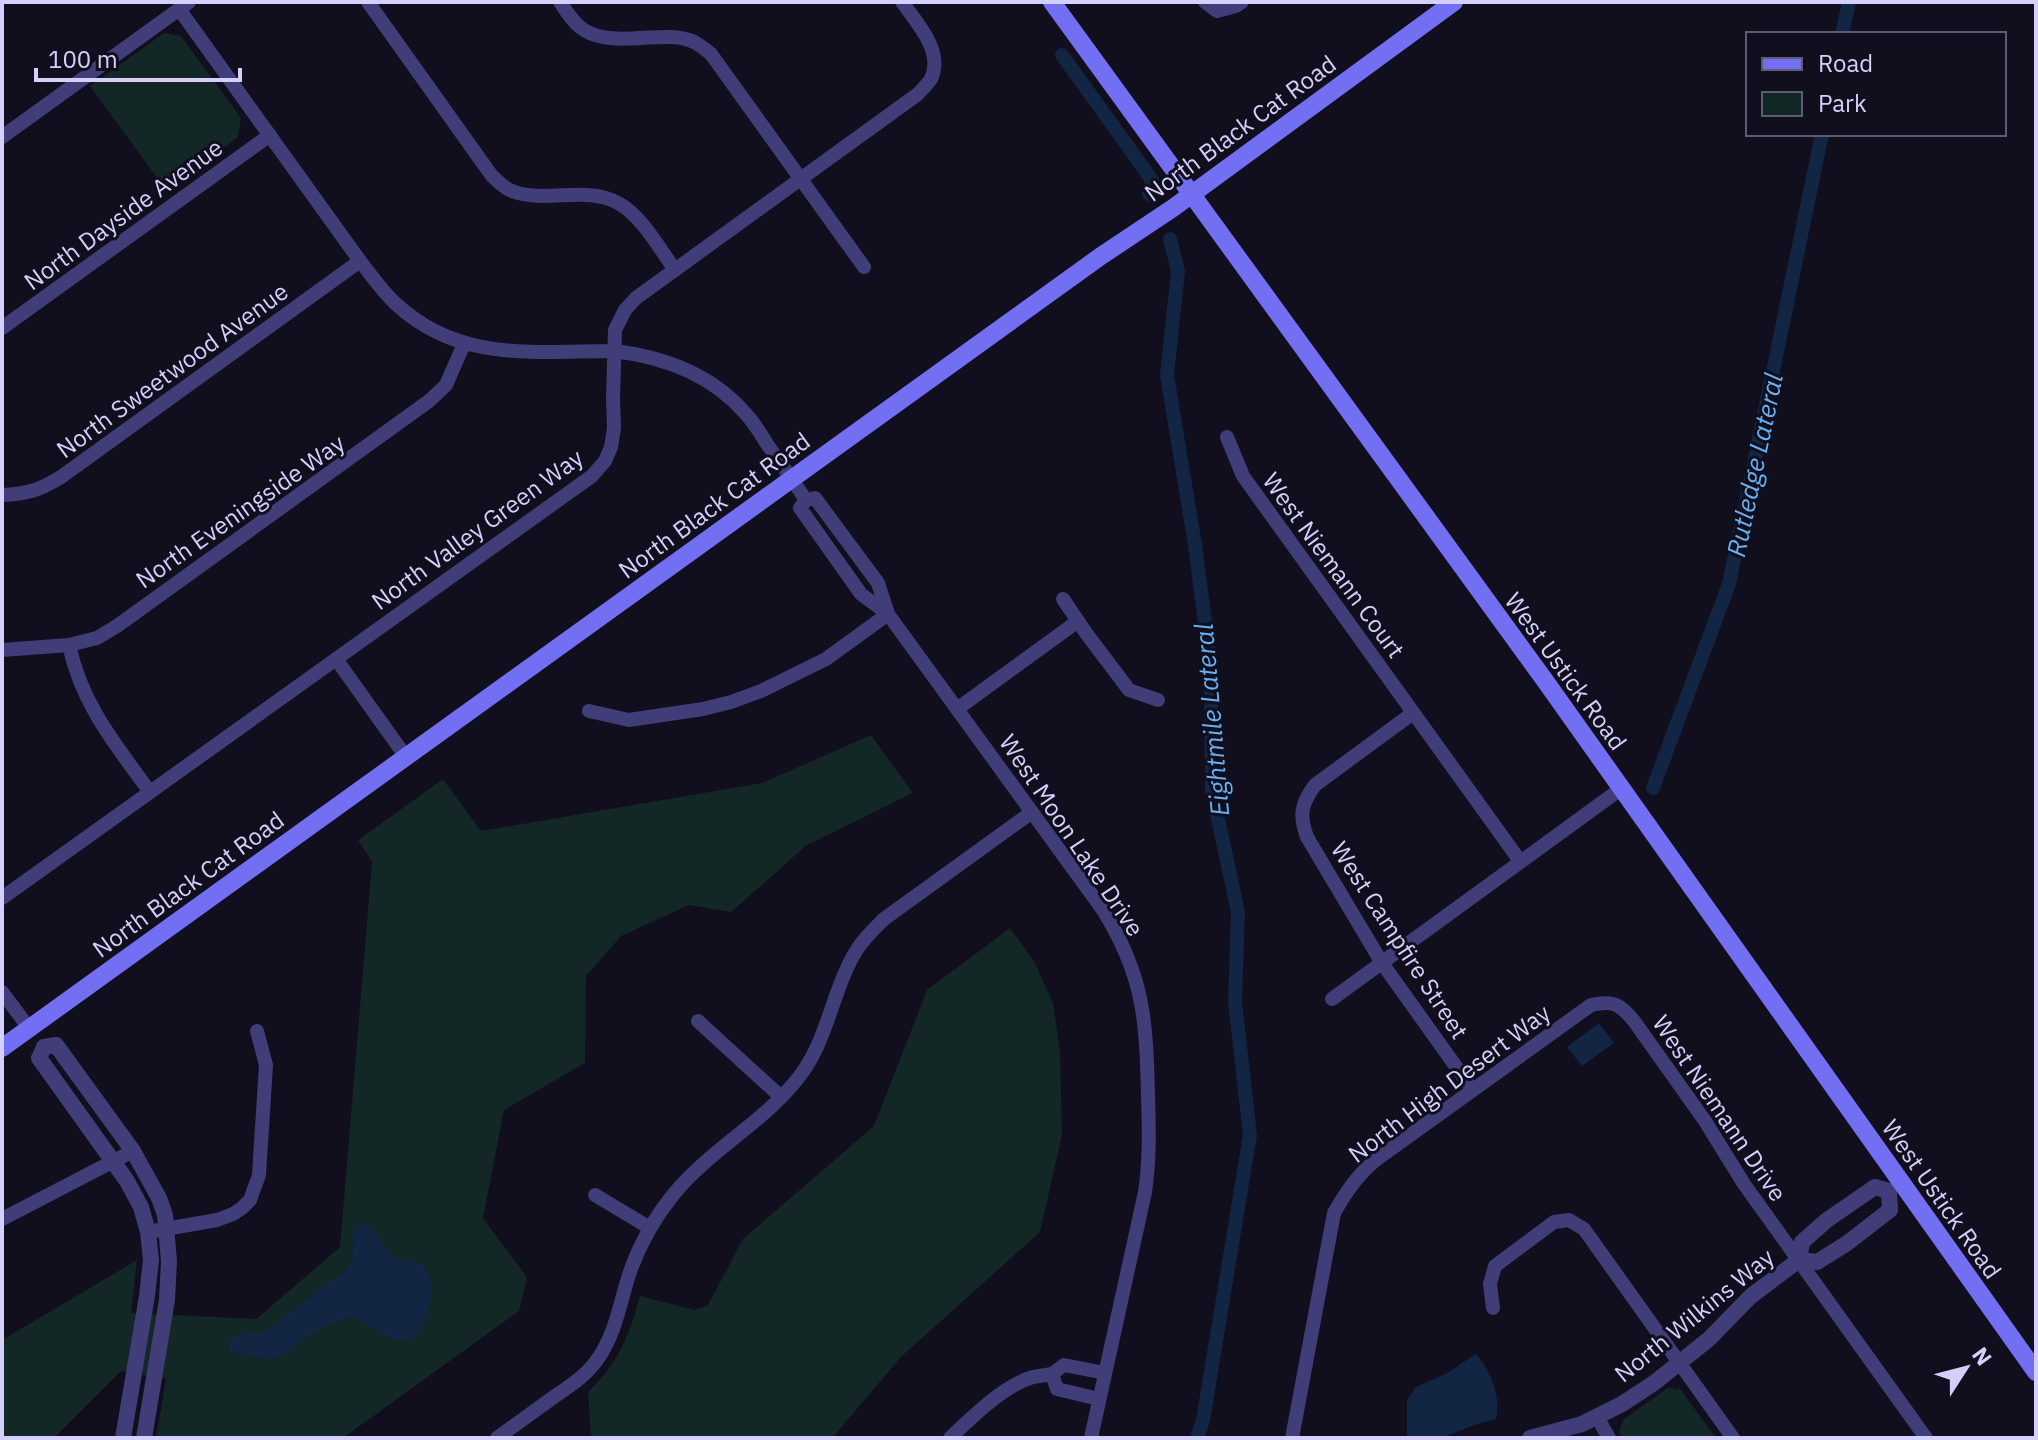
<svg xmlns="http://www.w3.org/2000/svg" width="2038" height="1440" font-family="'IBM Plex Sans',sans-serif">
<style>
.green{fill:#122726}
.water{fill:#122542}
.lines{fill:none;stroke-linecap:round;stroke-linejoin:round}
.canal{stroke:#122542;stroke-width:14}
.minor{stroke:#403d78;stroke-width:14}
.tertiary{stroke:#403d78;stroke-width:16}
.secondary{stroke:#736ff2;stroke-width:18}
.labels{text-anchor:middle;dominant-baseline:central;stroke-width:6;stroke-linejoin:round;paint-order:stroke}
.street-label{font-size:24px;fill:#d4cffb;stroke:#110e1d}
.water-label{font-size:26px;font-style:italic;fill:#66aff1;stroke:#110e1d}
</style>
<rect width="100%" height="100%" fill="#110e1d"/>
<g class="green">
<polygon points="164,33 181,36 241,118 238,137 166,190 90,86"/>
<polygon points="871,735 913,793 807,845 731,912 689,905 621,936 586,976 585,1063 504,1110 483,1218 527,1277 519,1311 343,1438 156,1438 166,1379 121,1371 54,1438 2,1438 2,1340 137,1260 131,1313 256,1319 340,1247 372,862 358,840 443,779 481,831 762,783"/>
<path d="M1010,928L1034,961L1053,1003L1060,1052L1062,1135L1040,1232L901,1357L832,1438H591L588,1392C619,1362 629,1336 640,1296L695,1310L708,1305L743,1239L874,1126L927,990Z"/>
<polygon points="1669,1387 1677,1390 1679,1388 1681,1390 1716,1438 1623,1438 1619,1432 1623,1420"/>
</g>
<g class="water">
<polygon points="1599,1023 1614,1043 1582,1066 1567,1047"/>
<path d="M361,1224C381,1229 382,1252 401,1260C407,1262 415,1262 421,1263C441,1286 429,1318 412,1339L398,1340L382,1334L361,1320L349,1317L329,1324L302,1339L293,1349L279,1357L266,1359L229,1352V1339L246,1333L263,1332L280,1321L322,1287L345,1272L351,1260L354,1244L353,1232Z"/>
<path d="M1476,1354C1490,1369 1502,1399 1496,1419L1480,1423L1441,1438H1407V1400L1416,1387L1447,1373Z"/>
</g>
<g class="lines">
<g class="canal">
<polyline points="1842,34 1849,2"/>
<polyline points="1062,55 1152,180 1149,194"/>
<polyline points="1170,239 1178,271 1167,375 1195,545 1211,668 1212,791 1238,912 1235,1002 1250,1135 1203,1420 1197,1438"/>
<polyline points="1653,788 1729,584 1822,134"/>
</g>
<g class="minor">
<path d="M368,2L492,176C498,181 505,189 512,191C546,204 586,185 618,203C641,215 660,249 675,270"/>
<path d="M560,2C567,12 574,24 584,30C617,50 666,27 696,43C701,46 706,50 711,54L864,267"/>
<polyline points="1205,2 1217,11 1236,6 1242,2"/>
<path d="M179,9L360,261C372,276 382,291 396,304C460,363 534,351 614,351C665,357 711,374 745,413C754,422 760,433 767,444C780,462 793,481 806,500"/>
<polyline points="2,137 189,2"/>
<polyline points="2,328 270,135"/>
<polyline points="1227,437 1243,476 1520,861"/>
<path d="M2,495C27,494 40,490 61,477L360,261"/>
<polyline points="1063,599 1086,633 1129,690 1158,700"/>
<path d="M888,614L861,594L800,508L806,500L815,498L878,583L888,614L1103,910C1144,976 1146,1019 1148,1094C1149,1127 1150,1159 1145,1192L1091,1438"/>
<path d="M69,645C82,705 115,744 150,792"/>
<polyline points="2,650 69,645 97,638 117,626 429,401 446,385 464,344"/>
<polyline points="336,659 406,757"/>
<polyline points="957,709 1078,621"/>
<polyline points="589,711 629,720 703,709 731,702 761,691 826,659 888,614"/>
<path d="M1413,713L1315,785C1301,804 1299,815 1307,837L1382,963L1472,1089"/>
<path d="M2,898L592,476L605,461L611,447L614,428L613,399L615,330L625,310L636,298L918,94C922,89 928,84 931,79C944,51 917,23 902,2"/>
<polyline points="2,992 29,1028"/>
<polyline points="1332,999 1622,788"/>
<polyline points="698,1021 781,1097"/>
<polyline points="595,1195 650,1228"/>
<polyline points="2,1219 133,1151"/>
<polyline points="148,1232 217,1220 233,1214 242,1208 250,1200 259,1175 266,1065 257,1031"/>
<polyline points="1493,1308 1490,1284 1495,1266 1554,1222 1569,1220 1584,1229 1733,1438"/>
<polyline points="1099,1399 1057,1389 1052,1374 1064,1365 1105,1373"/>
<polyline points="1597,1417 1609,1438"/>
<path d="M497,1438C515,1425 533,1412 551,1399C568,1387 585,1377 597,1360C617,1332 620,1300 631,1269C641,1242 655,1217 673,1195C710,1149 767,1121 802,1073C828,1037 833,989 856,951C864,938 874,929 884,919L1032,812"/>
<path d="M950,1438C971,1418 1004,1385 1033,1377C1039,1376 1046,1375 1052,1374"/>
<path d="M1292,1438L1334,1213C1346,1192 1358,1174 1377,1159L1591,1005C1613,1000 1620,1004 1634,1021L1705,1121L1744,1184L1926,1438"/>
</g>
<g class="tertiary">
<polygon points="1875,1187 1889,1191 1890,1210 1846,1244 1817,1262 1799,1260 1802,1242 1827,1220"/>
<polyline points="123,1438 147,1296 151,1260 148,1232 141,1207 127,1181 39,1058 44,1047 56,1045 133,1151 159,1198 165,1215 169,1261 167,1300 144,1438"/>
<polyline points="1530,1438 1582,1424 1622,1404 1654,1383 1709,1339 1751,1296 1799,1260"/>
</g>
<g class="secondary">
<polyline points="1052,2 1546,682 2036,1372"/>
<polyline points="2,1048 1101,256 1173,208 1454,2"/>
</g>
</g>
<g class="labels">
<g class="street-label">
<text transform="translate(1240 128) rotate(-36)">North Black Cat Road</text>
<text transform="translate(123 214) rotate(-36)">North Dayside Avenue</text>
<text transform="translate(172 370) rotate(-36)">North Sweetwood Avenue</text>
<text transform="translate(714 505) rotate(-36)">North Black Cat Road</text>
<text transform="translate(240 511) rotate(-35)">North Eveningside Way</text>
<text transform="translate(477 529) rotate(-36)">North Valley Green Way</text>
<text transform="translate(1334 565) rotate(54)">West Niemann Court</text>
<text transform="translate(1566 671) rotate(54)">West Ustick Road</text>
<text transform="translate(1072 835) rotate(56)">West Moon Lake Drive</text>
<text transform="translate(188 884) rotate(-36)">North Black Cat Road</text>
<text transform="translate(1400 940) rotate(57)">West Campfire Street</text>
<text transform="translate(1449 1083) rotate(-37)">North High Desert Way</text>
<text transform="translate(1720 1108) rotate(56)">West Niemann Drive</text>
<text transform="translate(1942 1199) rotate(55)">West Ustick Road</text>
<text transform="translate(1694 1315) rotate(-39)">North Wilkins Way</text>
</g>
<g class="water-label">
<text transform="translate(1754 465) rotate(-78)">Rutledge Lateral</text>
<text transform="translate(1211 720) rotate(-95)">Eightmile Lateral</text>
</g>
</g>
<rect width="2038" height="1440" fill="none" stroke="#d4cffb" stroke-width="8"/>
<rect x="1746" y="32" width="260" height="104" fill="#110e1d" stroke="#5f5b76" stroke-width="2"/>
<rect x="1762" y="58" width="40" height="12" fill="#736ff2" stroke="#5f5b76" stroke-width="2"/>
<text x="1818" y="72" font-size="24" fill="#d4cffb">Road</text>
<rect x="1762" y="92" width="40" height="24" fill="#122726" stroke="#5f5b76" stroke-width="2"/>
<text x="1818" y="112" font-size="24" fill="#d4cffb">Park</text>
<g transform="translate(1966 1368) rotate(54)" stroke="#110e1d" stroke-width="6" paint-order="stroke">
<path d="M0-6L14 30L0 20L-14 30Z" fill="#d4cffb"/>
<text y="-12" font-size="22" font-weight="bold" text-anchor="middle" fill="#d4cffb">N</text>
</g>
<path d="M36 68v12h204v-12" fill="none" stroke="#d4cffb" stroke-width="4"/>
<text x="48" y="68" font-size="24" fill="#d4cffb" stroke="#110e1d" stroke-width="6" paint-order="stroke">100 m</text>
</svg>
